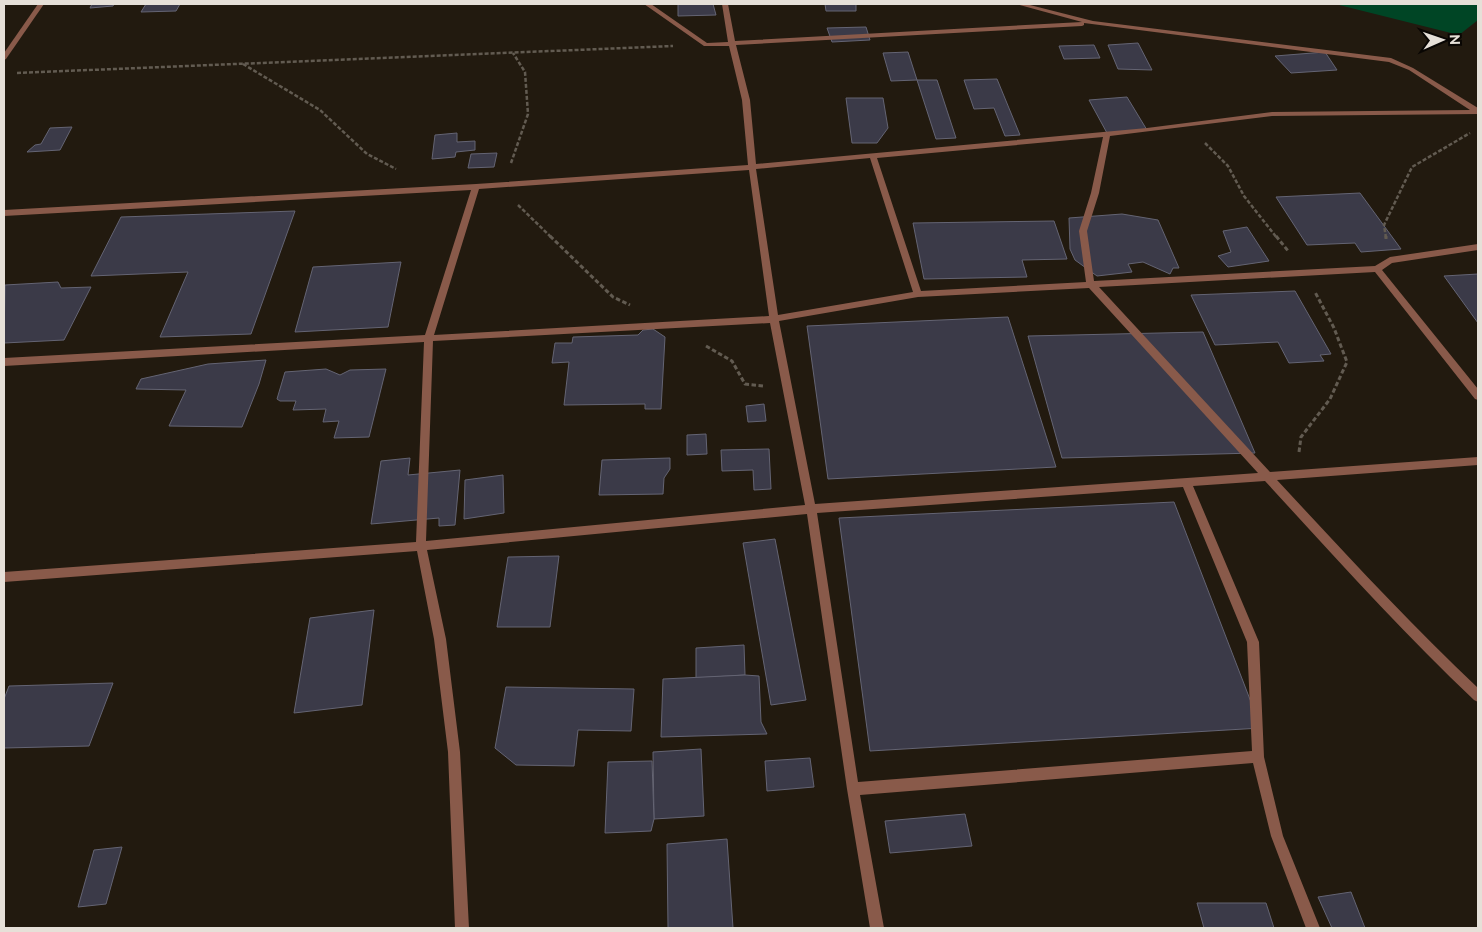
<svg xmlns="http://www.w3.org/2000/svg" width="1482" height="932" font-family="Raleway,sans-serif">
<style>
.green{fill:#004525}
.building{fill:#3b3a48;stroke:#646473}
.lines{fill:none;stroke-linecap:round;stroke-linejoin:round}
.path-far1{stroke:#625b51;stroke-width:2.5;stroke-dasharray:4 2;stroke-linecap:butt}
.path{stroke:#625b51;stroke-width:3;stroke-dasharray:4.5 2.5;stroke-linecap:butt}
.street{fill:#895a4a;fill-rule:evenodd}
</style>
<rect width="100%" height="100%" fill="#221a0f"/>
<polygon class="green" points="1335,4 1478,4 1478,20 1459,35"/>
<g class="building">
<polygon points="92,4 114,4 113,6 90,8"/>
<polygon points="146,4 180,4 176,11 141,12"/>
<polygon points="678,4 713,4 716,15 678,16"/>
<polygon points="825,4 856,4 856,11 826,11"/>
<polygon points="866,27 870,40 832,42 827,28"/>
<polygon points="1138,43 1152,70 1118,69 1108,45"/>
<polygon points="1094,45 1100,58 1064,59 1059,46"/>
<polygon points="908,52 917,80 891,81 883,53"/>
<polygon points="1325,52 1337,70 1291,73 1275,56"/>
<polygon points="997,79 1020,135 1005,136 994,108 974,109 964,80"/>
<polygon points="917,80 937,80 956,138 936,139"/>
<polygon points="1127,97 1147,130 1107,133 1089,100"/>
<polygon points="846,98 883,98 888,128 877,143 852,143"/>
<polygon points="72,127 60,150 27,152 35,145 41,144 50,128"/>
<polygon points="457,133 457,142 475,141 475,150 456,152 455,157 432,159 435,135"/>
<polygon points="497,153 494,167 468,168 471,154"/>
<polygon points="1360,193 1401,249 1361,252 1355,243 1307,245 1276,197"/>
<polygon points="295,211 251,334 160,337 188,272 91,276 121,217"/>
<polygon points="1122,214 1158,220 1179,268 1173,268 1170,274 1143,262 1128,264 1132,272 1097,276 1075,260 1070,249 1069,218"/>
<polygon points="1054,221 1067,259 1022,260 1027,277 924,279 913,223"/>
<polygon points="1247,227 1269,261 1228,267 1218,256 1231,252 1223,231"/>
<polygon points="401,262 388,327 295,332 313,267"/>
<polygon points="1478,274 1478,323 1444,276"/>
<polygon points="58,282 61,288 91,287 64,340 4,343 5,285"/>
<polygon points="1295,291 1331,354 1320,355 1324,361 1289,363 1278,342 1215,345 1191,295"/>
<polygon points="1008,317 1056,467 828,479 807,326"/>
<polygon points="653,329 665,337 661,409 645,409 645,404 564,405 569,362 552,363 555,343 572,343 573,337 638,335 643,330"/>
<polygon points="1203,332 1255,453 1062,458 1028,336"/>
<polygon points="266,360 259,384 242,427 169,426 186,390 136,389 141,379 208,364"/>
<polygon points="326,369 340,375 350,370 386,369 369,437 334,438 339,421 323,422 326,409 293,410 296,401 280,401 277,399 285,372"/>
<polygon points="764,404 766,421 748,422 746,406"/>
<polygon points="706,434 707,454 687,455 687,435"/>
<polygon points="769,449 771,489 754,490 753,470 722,471 721,450"/>
<polygon points="410,458 408,475 460,470 455,525 439,526 439,518 371,524 381,461"/>
<polygon points="670,458 670,469 664,478 663,494 599,495 602,460"/>
<polygon points="503,475 504,513 464,519 465,480"/>
<polygon points="1174,502 1261,728 870,751 839,518"/>
<polygon points="775,539 806,700 771,705 743,543"/>
<polygon points="559,556 550,627 497,627 508,557"/>
<polygon points="374,610 362,705 294,713 310,618"/>
<polygon points="744,645 745,675 696,678 696,648"/>
<polygon points="745,675 759,676 761,722 767,734 661,737 663,679"/>
<polygon points="113,683 89,746 4,748 4,699 9,686"/>
<polygon points="506,687 634,689 631,731 578,730 574,766 516,765 495,748"/>
<polygon points="701,749 704,816 654,819 653,752"/>
<polygon points="810,758 814,787 767,791 765,761"/>
<polygon points="652,761 654,819 651,831 605,833 608,762"/>
<polygon points="965,814 972,846 890,853 885,821"/>
<polygon points="727,839 733,928 668,928 667,844"/>
<polygon points="122,847 106,904 78,907 94,850"/>
<polygon points="1351,892 1365,928 1332,928 1318,897"/>
<polygon points="1197,903 1266,903 1274,928 1204,928"/>
</g>
<g class="lines">
<g class="path-far1">
<polyline points="243,64 320,110 367,154 396,169"/>
<polyline points="17,73 673,46"/>
<polyline points="1205,143 1228,166 1244,196 1277,238"/>
<polyline points="511,163 528,114 525,72 513,53"/>
<polyline points="518,205 552,238"/>
<polyline points="1386,238 1384,225 1412,167 1470,133"/>
</g>
<g class="path">
<polyline points="550,236 613,297 630,305"/>
<polyline points="1276,236 1289,252"/>
<polyline points="1386,236 1386,239"/>
<polyline points="706,346 732,361 745,384 764,386"/>
<polyline points="1299,452 1301,437 1330,399 1347,362 1334,328 1315,292"/>
</g>
<g class="street">
<polygon points="38,4 44,4 6,59 4,60 4,53"/>
<path d="M644,4H651L707,43L728,42L722,4H728L735,41L1082,22L1016,4H1026L1093,21L1391,58L1413,68L1478,108V114L1272,116L1110,136L1099,193L1087,231L1094,281L1375,266L1390,257L1478,244V250L1392,263L1382,270L1478,389V400L1475,399L1375,272L1099,287L1270,472L1478,457V465L1277,480C1343,551 1408,622 1478,688V702L1474,700C1401,631 1333,555 1265,481L1193,486L1259,642L1264,757L1283,836L1320,928H1306L1271,836L1253,763L860,795L884,928H870L847,789L807,514L427,550L446,639L460,752L469,928H455L448,752L434,639L417,551L4,582V572L416,542L424,342L4,366V358L425,335L471,190L4,216V210L476,184L748,165L742,100L729,46H704ZM1084,23L1389,62L1409,70L1470,110L1272,112L1147,128L756,164L750,100L736,45L1082,26L1084,25ZM1103,137L1091,193L1079,231L1086,282L921,291L877,158ZM870,158L913,292L778,315L756,169ZM749,170L769,316L434,335L479,189ZM1089,288L1258,473L815,504L779,321L918,297ZM770,323L805,505L426,541L433,341ZM1183,487L1247,642L1252,751L858,782L817,513Z"/>
</g>
</g>
<rect width="1482" height="932" fill="none" stroke="#e6e0d8" stroke-width="10"/>
<g transform="translate(1442 40) rotate(88)" stroke="#090603" stroke-width="4" paint-order="stroke">
<path d="M0-4L9 19L0 12L-9 19Z" fill="#e6e0d8"/>
<text y="-8" font-size="14" font-weight="bold" text-anchor="middle" fill="#e6e0d8">N</text>
</g>
</svg>
